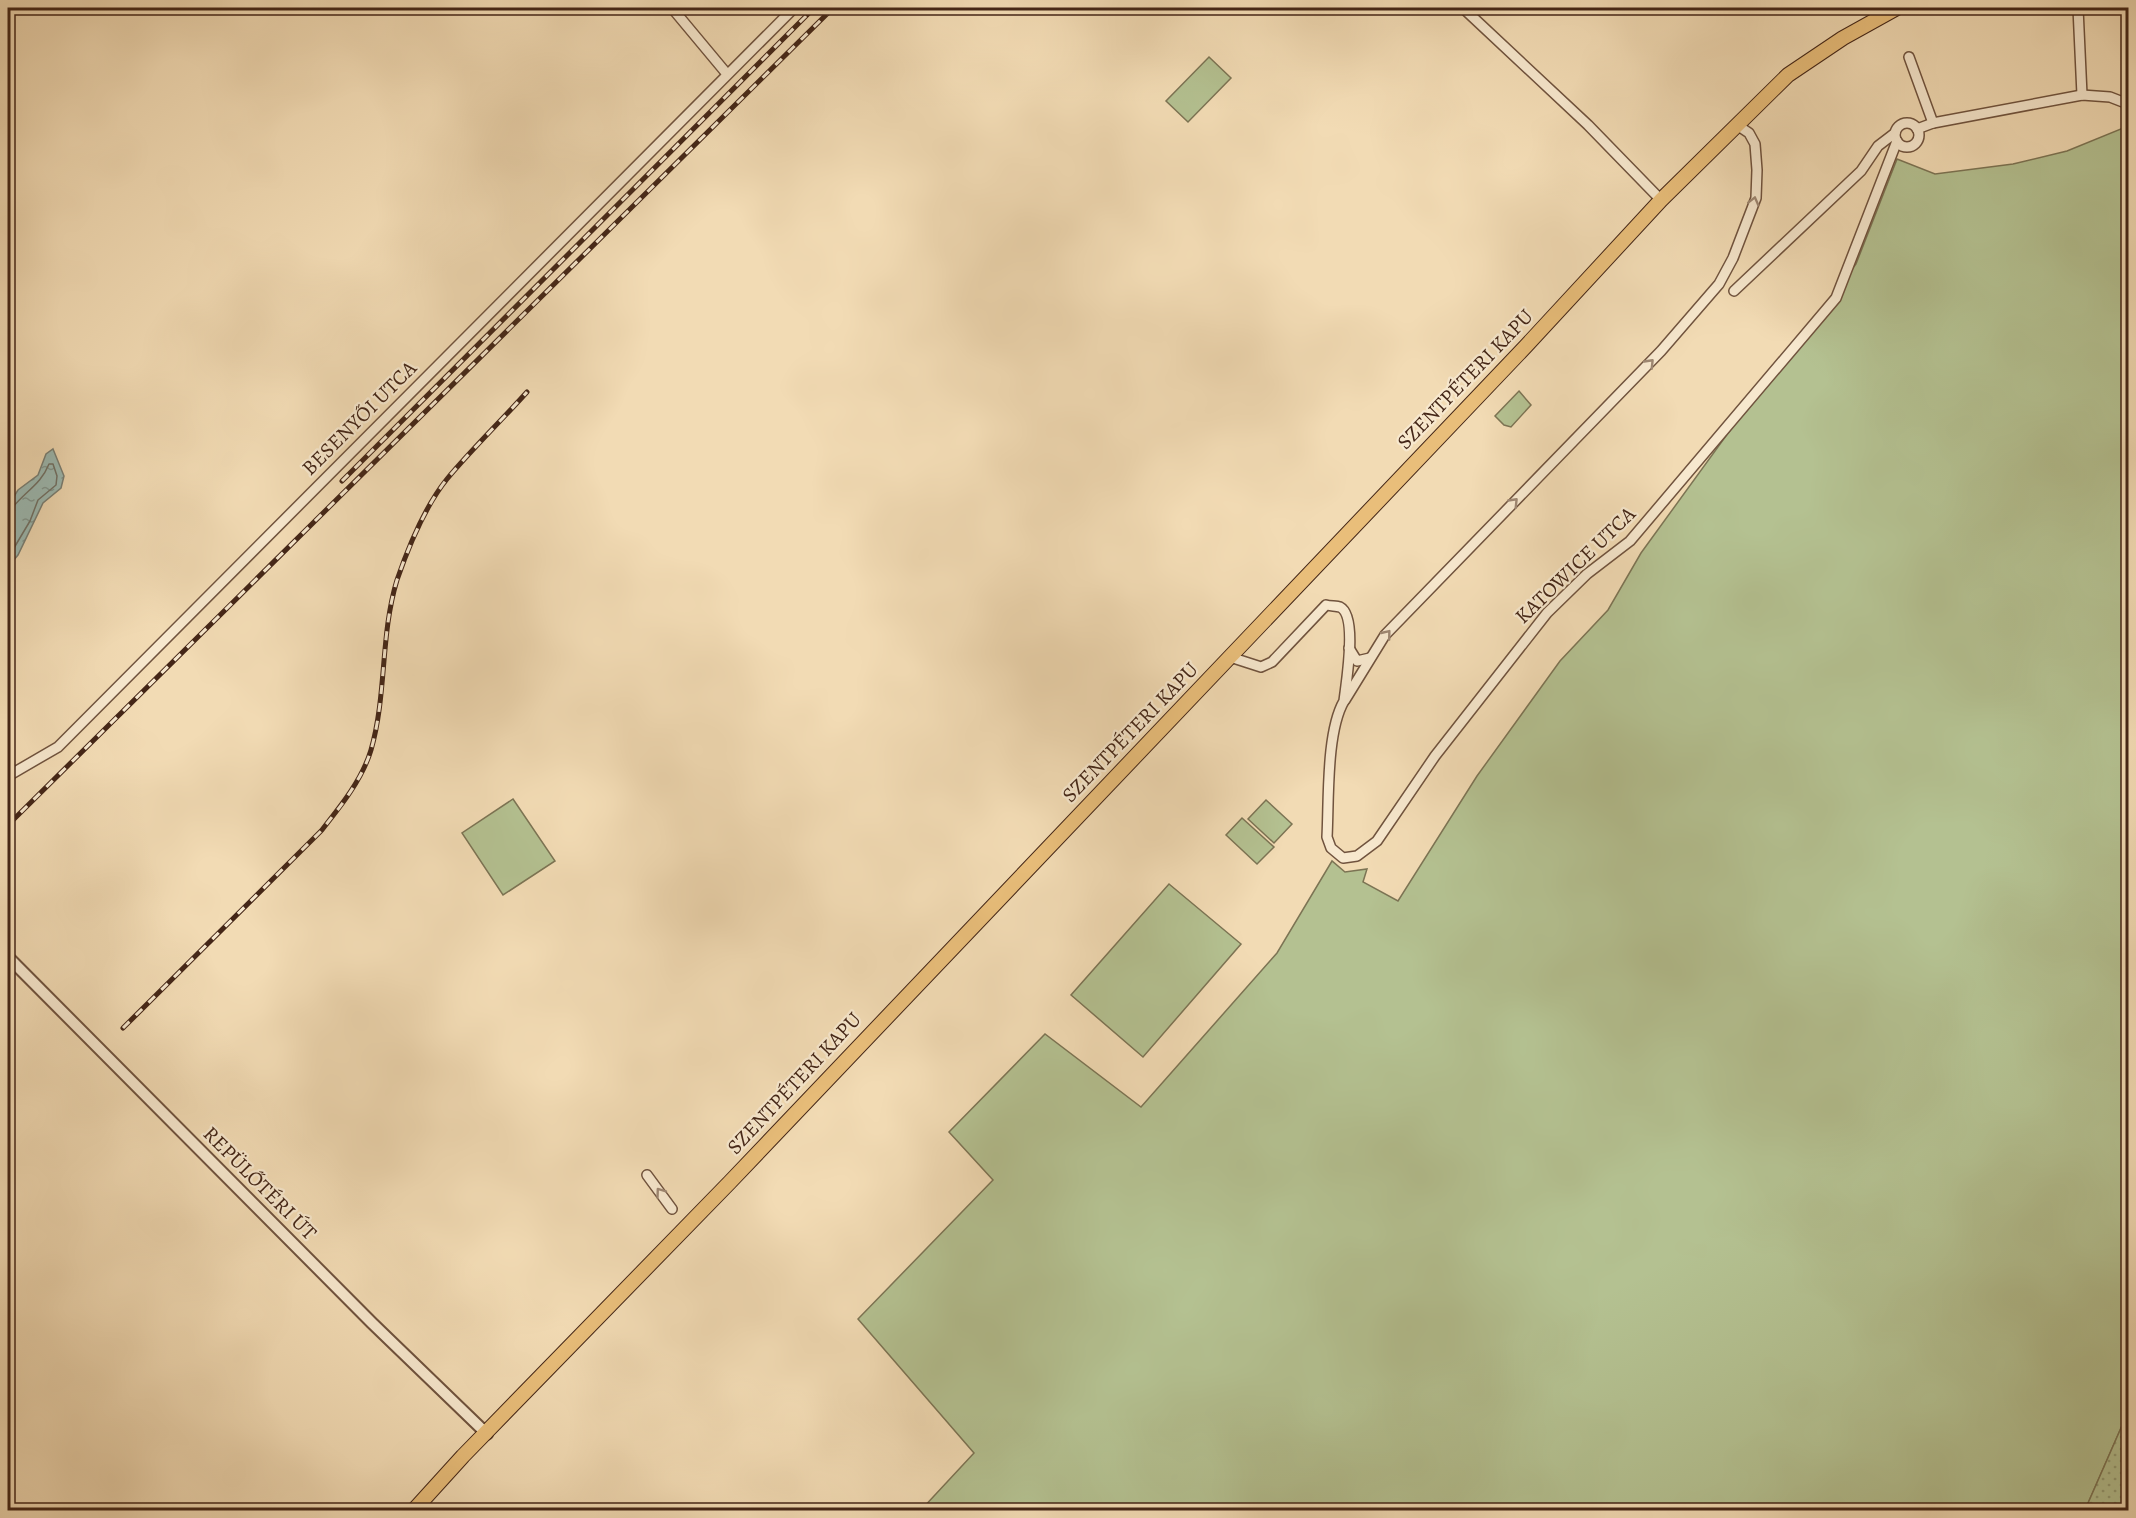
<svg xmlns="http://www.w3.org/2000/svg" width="2136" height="1518" font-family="Alegreya,serif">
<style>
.green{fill:#b4c191;stroke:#7c7454;stroke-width:1.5}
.garden{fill:url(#garden-dots);stroke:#7c7454;stroke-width:1.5}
.water{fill:url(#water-ripples);stroke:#797f75;stroke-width:1.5}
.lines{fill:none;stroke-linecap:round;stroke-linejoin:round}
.shore{stroke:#707065;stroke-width:1.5}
.minor-casing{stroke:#70533e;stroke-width:12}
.tertiary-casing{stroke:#70533e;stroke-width:14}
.primary-casing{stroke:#442617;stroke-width:16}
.minor{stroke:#f7e8ce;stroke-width:9}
.tertiary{stroke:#f7e8ce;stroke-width:10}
.primary{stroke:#e9be7a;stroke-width:14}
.rail-casing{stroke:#442617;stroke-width:5}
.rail{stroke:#f7e8ce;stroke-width:3;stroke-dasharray:9;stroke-linecap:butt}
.oneway{stroke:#9e8772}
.labels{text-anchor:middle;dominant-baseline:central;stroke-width:4.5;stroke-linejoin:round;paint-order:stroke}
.street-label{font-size:21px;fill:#442617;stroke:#f7e8ce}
</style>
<defs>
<pattern id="garden-dots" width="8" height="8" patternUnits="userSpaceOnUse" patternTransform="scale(1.5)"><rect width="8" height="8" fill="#b4c191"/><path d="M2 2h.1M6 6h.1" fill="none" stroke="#949d75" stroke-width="1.8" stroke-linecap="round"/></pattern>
<pattern id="water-ripples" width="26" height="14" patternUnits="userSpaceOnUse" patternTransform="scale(1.5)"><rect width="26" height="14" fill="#9cbab3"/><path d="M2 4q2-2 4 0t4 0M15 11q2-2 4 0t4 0" fill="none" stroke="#819791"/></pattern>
</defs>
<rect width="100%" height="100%" fill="#f2dbb4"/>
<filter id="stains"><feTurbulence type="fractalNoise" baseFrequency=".00333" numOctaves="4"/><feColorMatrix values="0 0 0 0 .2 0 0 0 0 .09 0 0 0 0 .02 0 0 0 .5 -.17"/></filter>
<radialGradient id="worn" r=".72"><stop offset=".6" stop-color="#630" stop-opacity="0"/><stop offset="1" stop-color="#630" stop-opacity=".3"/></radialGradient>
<g class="green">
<polygon points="1209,57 1231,78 1188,122 1166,101"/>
<polygon points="2128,126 2128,1412 2085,1510 921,1510 974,1453 858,1319 993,1180 949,1132 1045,1034 1141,1107 1277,953 1332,861 1345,872 1367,869 1363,882 1398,901 1477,776 1560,661 1608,610 1641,553 1760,389 1856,264 1897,159 1935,174 2013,164 2067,151"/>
<polygon points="1519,391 1531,405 1511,427 1504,425 1495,416"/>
<polygon points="513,799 555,861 503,895 462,833"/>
<polygon points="1266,800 1292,824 1274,843 1248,819"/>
<polygon points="1242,818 1274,847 1257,864 1226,835"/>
<polygon points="1169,884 1241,944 1143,1057 1071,995"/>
</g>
<polygon class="garden" points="2128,1412 2128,1510 2085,1510"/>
<polygon class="water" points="53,449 64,476 61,488 43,503 18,555 8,567 8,506 18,490 38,475 46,454"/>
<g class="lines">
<path class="shore" d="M8,508L13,507C27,490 41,484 49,464H53L57,476L56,485L38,500L30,521L8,558"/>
<defs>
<g id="minor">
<polyline points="672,8 727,74"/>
<polyline points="1463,8 1588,125 1661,200"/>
<polyline points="2078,8 2082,95"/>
<polyline points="1909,57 1933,123"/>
<circle cx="1907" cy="135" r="12"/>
<polyline points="1917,129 1933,123 2082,95 2110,97 2128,104"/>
<polyline points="1734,291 1861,171 1878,146 1895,133"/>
<polyline points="1349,648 1357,661 1370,658"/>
<path d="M1230,657L1261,667L1272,662L1326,605C1330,606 1337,606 1340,607C1358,616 1346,683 1344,701C1326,732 1329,801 1327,837L1331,848L1343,858L1357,856L1377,841L1435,756L1547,613L1587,574L1630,541L1836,298L1897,141"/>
<polyline points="1345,700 1385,635 1661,351 1719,284 1733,258 1756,198 1757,170 1755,144 1749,133 1737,125"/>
<polyline points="8,776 58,747 794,8"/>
<polyline points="647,1175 672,1209"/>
</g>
<polyline id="tertiary" points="8,957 372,1323 487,1434"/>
<polyline id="primary" points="414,1510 463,1456 730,1182 1526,346 1661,200 1788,75 1843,38 1897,8"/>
</defs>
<use href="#minor" class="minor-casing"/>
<use href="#tertiary" class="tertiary-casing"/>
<use href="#primary" class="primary-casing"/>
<use href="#minor" class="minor"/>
<use href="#tertiary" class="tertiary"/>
<use href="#primary" class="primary"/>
<defs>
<g id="rail">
<polyline points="342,481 814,8"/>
<polyline points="8,825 833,8"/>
<path d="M123,1028L321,831C340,807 362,780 371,750C387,694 380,636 397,580C408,548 426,505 447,479C472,449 501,421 527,392"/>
</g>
</defs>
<use href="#rail" class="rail-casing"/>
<use href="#rail" class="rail"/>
</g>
<defs><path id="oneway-chevron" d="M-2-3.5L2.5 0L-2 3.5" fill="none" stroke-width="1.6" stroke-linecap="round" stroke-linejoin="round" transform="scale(1.5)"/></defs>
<g class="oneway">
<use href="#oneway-chevron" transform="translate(1754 201) rotate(-76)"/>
<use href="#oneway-chevron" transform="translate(1650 363) rotate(-46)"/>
<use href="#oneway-chevron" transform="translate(1514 502) rotate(-46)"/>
<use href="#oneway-chevron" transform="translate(1387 634) rotate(-51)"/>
<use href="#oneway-chevron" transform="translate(660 1192) rotate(-126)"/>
</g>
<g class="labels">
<g class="street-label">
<text transform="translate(1465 379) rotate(-46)">SZENTPÉTERI KAPU</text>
<text transform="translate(359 418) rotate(-45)">BESENYŐI UTCA</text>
<text transform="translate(1575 565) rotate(-44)">KATOWICE UTCA</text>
<text transform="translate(1130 732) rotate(-46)">SZENTPÉTERI KAPU</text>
<text transform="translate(794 1083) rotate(-47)">SZENTPÉTERI KAPU</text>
<text transform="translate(260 1183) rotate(45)">REPÜLŐTÉRI ÚT</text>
</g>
</g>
<rect width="2136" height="1518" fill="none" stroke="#f2dbb4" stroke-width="30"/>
<rect x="9" y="9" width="2118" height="1500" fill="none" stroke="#442617" stroke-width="3"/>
<rect x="15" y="15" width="2106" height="1488" fill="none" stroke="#442617" stroke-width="1.5"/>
<rect width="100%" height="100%" filter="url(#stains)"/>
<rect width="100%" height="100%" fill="url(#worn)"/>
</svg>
